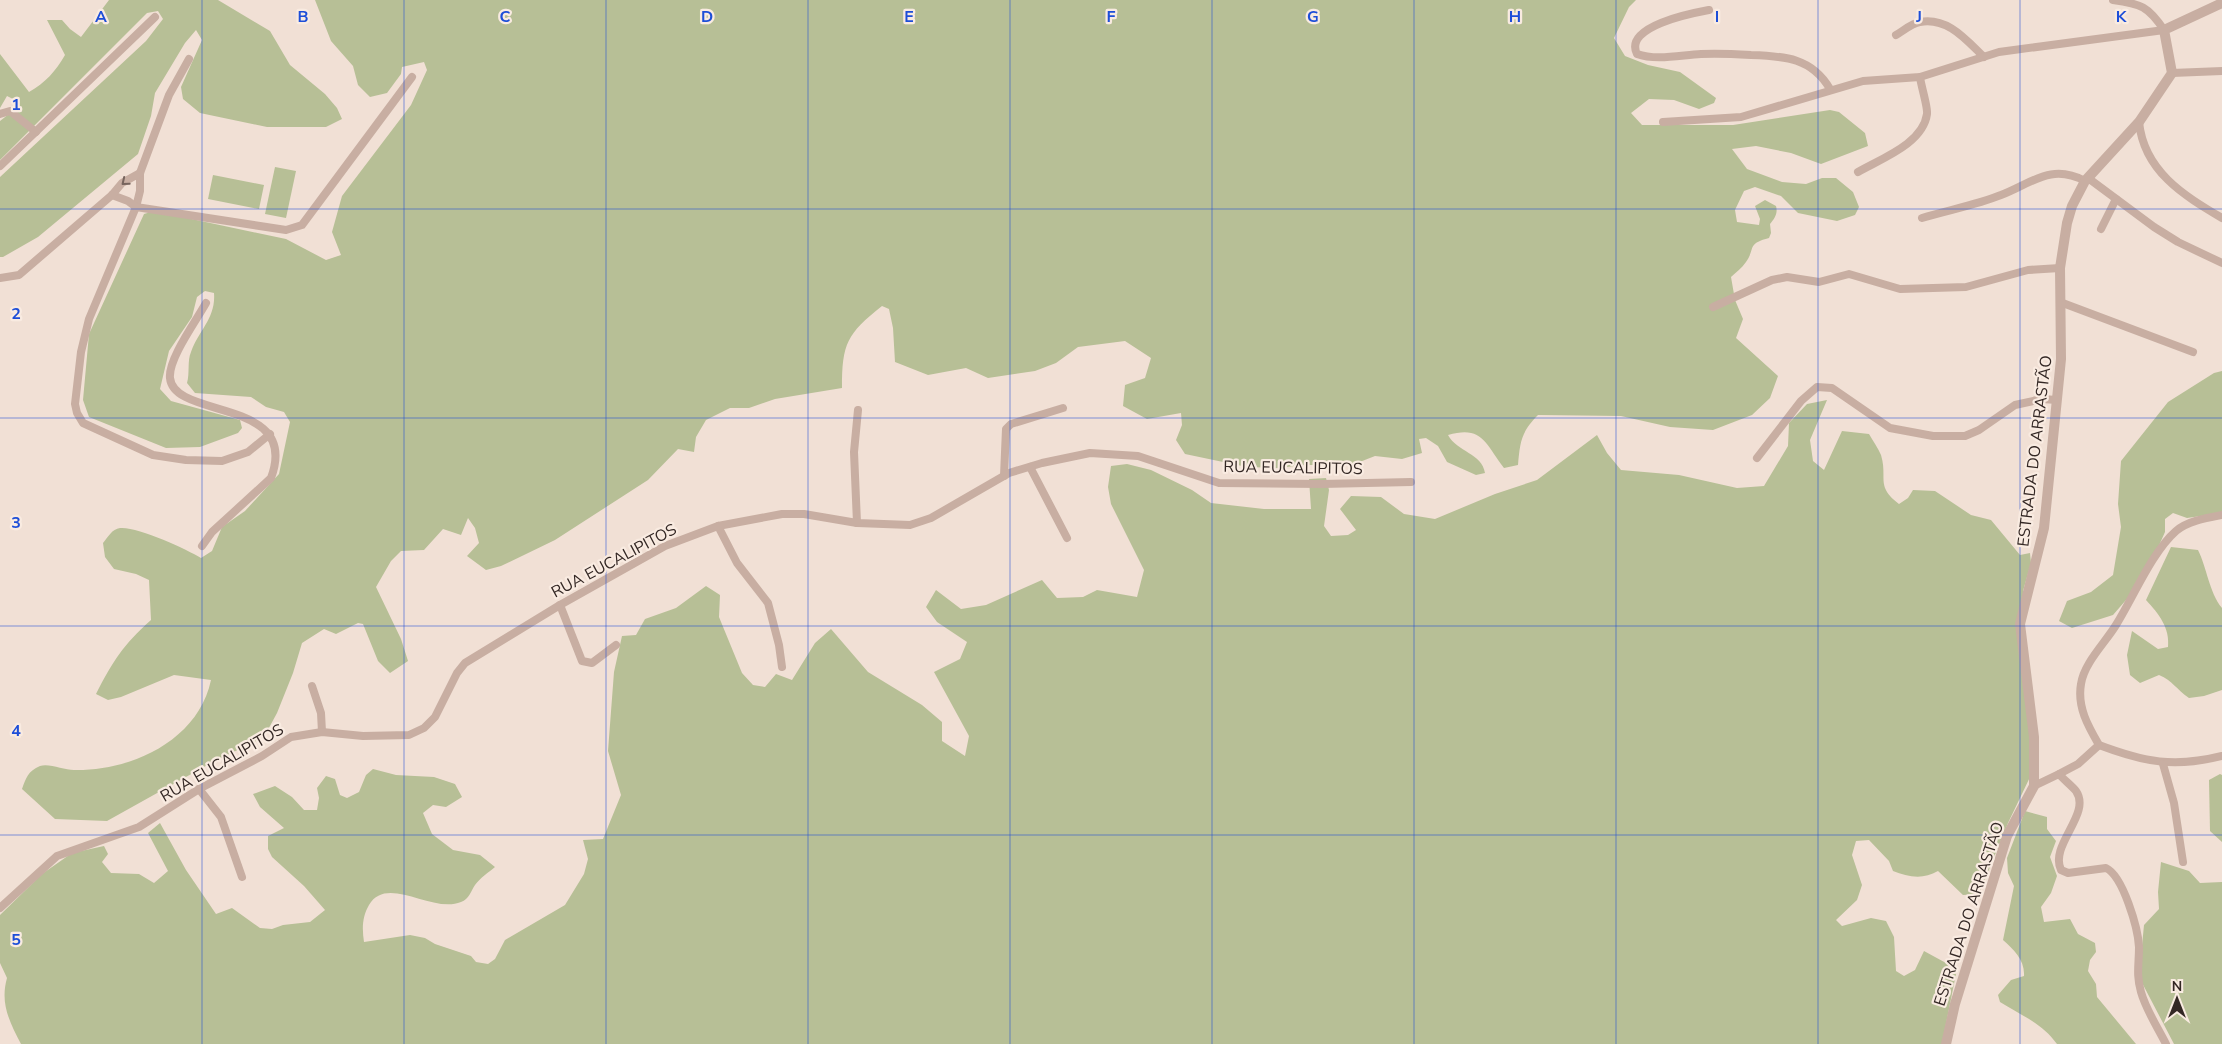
<svg xmlns="http://www.w3.org/2000/svg" width="2222" height="1044" font-family="'Nunito Sans',sans-serif">
<style>
.green{fill:#b7bf96}
.lines{fill:none;stroke-linecap:round;stroke-linejoin:round}
.minor{stroke:#c8aea2;stroke-width:8}
.tertiary{stroke:#c8aea2;stroke-width:10}
.oneway{stroke:#76645d}
.grid{fill:none;stroke:#1d4ed8;stroke-width:1;stroke-opacity:0.55}
.labels{text-anchor:middle;dominant-baseline:central;stroke-width:4.5;stroke-linejoin:round;paint-order:stroke}
.street-label{font-size:16px;fill:#332724;stroke:#f9ebe1}
.grid-label{font-size:16px;text-anchor:middle;font-weight:bold;fill:#1d4ed8;stroke:#f9ebe1;stroke-width:4.5;stroke-linejoin:round;paint-order:stroke}
</style>
<rect width="100%" height="100%" fill="#f1e0d5"/>
<g class="green">
<path d="M109,0H218L270,31L290,65L325,94L337,108L342,119L326,127H267L200,113L183,99L181,87L202,40L196,30L185,43L155,93L151,116L138,154L38,237L3,257H0V177L146,41L163,19L158,11L147,13L0,160V121L14,110L17,101L7,96L0,108V54L29,92C45,83 56,71 65,55L47,20H62L70,29L81,37Z"/>
<path d="M315,0H1636L1629,7L1614,38L1625,56L1648,65L1680,72L1716,98L1714,103L1699,109L1674,100L1649,99L1631,113L1642,125H1733L1830,110L1839,112L1865,133L1868,146L1821,164L1791,153L1756,146L1732,149L1747,169L1782,182L1806,184L1822,178H1836L1853,192L1859,207L1855,215L1837,221L1798,213L1781,196L1755,187L1744,191L1735,210L1737,222L1759,225L1760,219L1755,206L1765,200L1776,206C1778,213 1775,218 1770,224L1771,233L1769,238C1746,244 1756,248 1746,262C1742,268 1736,272 1731,277L1735,300L1743,319L1736,338L1778,376L1770,398L1752,415L1713,430L1670,427L1621,416L1538,415C1521,432 1520,442 1518,465L1504,468C1485,443 1482,425 1448,435C1457,452 1482,453 1485,473L1476,475L1447,462L1438,446L1426,438L1419,439L1422,453L1402,459L1375,456L1352,465H1305L1277,468L1247,467L1185,454L1176,440L1182,425L1181,413L1147,419L1123,406L1125,385L1145,378L1151,358L1125,341L1078,347L1056,363L1035,371L988,378L966,368L928,375L895,362L893,328L889,309L882,306C847,334 842,343 842,388L775,399L749,408H730L706,420L696,437L694,452L678,449L648,480L555,540L501,566L486,570L467,556L479,543L475,528L468,518L461,535L443,529L424,550L401,551L391,561L376,587L401,639L408,661L390,673L378,661L363,624L358,623L336,634L324,629L302,643L293,673L277,713L264,737L211,763L107,821L55,819L22,789C26,778 28,771 40,766C49,763 64,770 74,770C131,771 198,741 211,680L174,675L121,697L108,700L96,694C113,661 123,645 151,620L149,580L136,574L114,569L105,557L103,543C108,537 112,529 120,528C136,526 187,549 201,558L212,551L222,527L245,511L279,474L290,422L284,412L266,407L251,397L195,393L187,383C190,373 187,361 191,352C199,330 216,318 214,293L205,291L197,297L192,317L169,351L160,389L171,401L240,420L242,428L238,433L200,447L166,448L89,417L83,400L89,334L144,214L154,211L286,239L326,260L341,255L332,232L342,196L411,105L427,70L424,62L402,67L401,74L387,93L370,97L358,85L353,66L331,41Z"/>
<polygon points="275,167 296,171 286,218 265,214"/>
<polygon points="213,175 264,185 259,209 208,199"/>
<polygon points="2222,371 2222,513 2187,518 2173,513 2165,519 2165,532 2148,570 2139,585 2113,615 2072,628 2059,621 2067,601 2091,592 2113,575 2121,527 2118,504 2121,461 2168,402 2214,373"/>
<path d="M1827,400L1810,440L1813,461L1824,470L1842,431L1869,434C1873,441 1878,448 1881,455C1888,478 1875,486 1899,504L1908,498L1913,490L1935,491L1971,515L1991,520L2020,555L2030,553L2031,563L2023,591L2031,775L2008,823L1979,894L1963,895L1938,871C1923,880 1908,877 1893,871L1889,861L1869,840L1856,841L1852,855L1862,885L1857,900L1836,920L1842,926L1871,918L1886,921L1894,937L1896,971L1904,976L1915,970L1924,951L1957,969L1942,1044H21C9,1021 0,1003 7,978L0,963V915L42,874L72,853L104,846L108,854L102,862L111,873L139,874L154,883L168,871L148,833L160,823L186,870L216,914L232,908L260,928L272,929L283,925L310,922L325,910L304,886L272,857L268,849V836L284,828L260,807L253,794L275,786L292,797L304,810H317L319,798L317,788L326,776L335,779L340,795L347,798L359,792L366,775L373,769L396,775L434,777L455,784L462,797L446,807L433,805L423,813L432,834L453,850L480,855L495,867C489,872 480,878 475,885C471,891 469,899 461,902C432,914 387,874 369,905C362,917 362,929 364,942L410,935L425,938L435,944L471,956L476,962L488,964L495,959L505,940L565,905L584,874L588,859L583,840L603,839L621,795L608,751L614,672L622,636L636,635L645,619L676,608L706,586L720,595L719,617L742,673L753,685L765,687L776,674L792,680L815,643L831,629L868,672L922,705L942,722V741L965,756L969,736L934,672L960,659L967,642L937,622L926,607L936,590L961,609L986,605L1042,580L1057,598L1083,597L1097,590L1137,597L1144,570L1111,504L1108,487L1111,466L1127,464L1151,470L1192,490L1211,503L1264,509H1311L1309,479L1326,478L1329,490L1324,526L1331,536L1348,535L1356,530L1340,509L1351,496L1381,497L1404,514L1435,519L1495,494L1537,480L1597,435L1607,453L1621,470L1679,475L1737,488L1764,486L1788,446L1789,423L1807,404Z"/>
<path d="M2171,547L2198,550C2207,568 2209,592 2222,608V690L2204,696L2189,698C2176,689 2173,681 2159,675L2140,683L2130,675L2127,655L2132,631L2158,649L2168,647C2170,628 2159,614 2146,600Z"/>
<polygon points="2220,774 2222,775 2222,842 2210,831 2209,780"/>
<path d="M2025,811L2047,817V829L2056,841L2050,857L2057,876L2051,893L2041,907L2044,922L2070,919L2078,934L2095,943L2096,952L2090,960L2088,971L2096,984L2097,997L2136,1044H2057C2042,1023 2022,1016 2000,1002L1998,995L2011,980L2024,976C2025,960 2014,950 2003,940L2014,886L2008,873L2007,858Z"/>
<polygon points="2161,862 2189,871 2200,883 2222,882 2222,1044 2174,1044 2139,977 2144,925 2159,909 2158,892"/>
</g>
<g class="lines">
<g class="minor">
<path d="M1709,10C1693,13 1623,26 1637,54C1656,61 1681,55 1701,54C1718,53 1735,54 1751,55C1785,56 1812,58 1830,89"/>
<path d="M1896,35C1903,31 1912,23 1920,22C1948,17 1966,40 1984,57"/>
<polyline points="189,59 169,95 140,173 140,191 136,207 89,319 81,352 75,404 77,413 83,423 153,455 186,460 222,461 248,452 270,434"/>
<polyline points="2172,73 2222,71"/>
<polyline points="0,114 10,111 36,132"/>
<path d="M1663,122L1741,117L1863,81L1920,77L1999,52L2164,30C2148,6 2141,4 2113,0"/>
<path d="M2139,122C2144,171 2183,195 2222,218"/>
<polyline points="0,166 155,17"/>
<path d="M1858,172C1880,159 1923,144 1927,114C1928,107 1921,86 1920,77"/>
<polyline points="2088,178 2154,227 2178,242 2222,263"/>
<polyline points="112,195 128,201 136,207 286,230 302,225 412,77"/>
<path d="M1922,218C1948,210 1976,205 2001,195C2032,183 2051,163 2085,181"/>
<polyline points="2101,229 2116,199"/>
<polyline points="0,278 19,275 112,195 122,183 140,173"/>
<polyline points="2060,302 2193,352"/>
<polyline points="1713,307 1772,280 1787,277 1819,282 1849,274 1900,289 1966,287 2028,270 2060,268"/>
<polyline points="1757,458 1801,401 1817,387 1832,388 1890,428 1933,436 1965,436 1979,430 2015,405 2042,399 2057,400"/>
<polyline points="1030,467 1067,538"/>
<polyline points="1004,476 1006,429 1011,424 1063,408"/>
<path d="M2222,515C2206,518 2188,521 2176,531C2152,552 2133,598 2116,625C2105,643 2084,663 2081,684C2077,707 2088,726 2099,745C2144,762 2174,768 2222,756"/>
<polyline points="857,523 854,452 858,410"/>
<polyline points="718,526 737,563 768,603 779,645 782,667"/>
<path d="M202,546L212,532L271,478C301,397 174,420 170,378C168,359 196,321 206,303"/>
<polyline points="560,605 582,661 592,663 616,645"/>
<polyline points="312,686 321,713 322,732"/>
<polyline points="2163,764 2174,803 2183,862"/>
<polyline points="2059,774 2078,764 2099,745"/>
<path d="M2034,786L2059,774C2064,780 2071,785 2076,791C2092,814 2049,845 2061,870L2068,873L2106,868C2123,876 2138,928 2139,947C2139,965 2136,974 2141,992C2146,1010 2158,1028 2166,1044"/>
<polyline points="199,789 221,817 242,877"/>
<polyline points="0,908 57,856 139,827 199,789 262,756 291,737 322,732 363,736 409,735 424,728 435,717 457,673 465,663 560,605 665,546 718,526 782,514 804,514 857,523 910,525 931,518 1009,473 1042,463 1090,453 1138,456 1219,483 1322,484 1411,482"/>
</g>
<polyline class="tertiary" points="1946,1044 1955,1004 2007,836 2034,786 2034,737 2020,624 2044,528 2061,359 2060,268 2067,223 2072,206 2085,181 2139,122 2172,73 2164,30 2222,3"/>
</g>
<defs><path id="oneway-chevron" d="M-2-3.5L2.5 0L-2 3.5" fill="none" stroke-width="1.6" stroke-linecap="round" stroke-linejoin="round" transform="scale(1.25)"/></defs>
<use class="oneway" href="#oneway-chevron" transform="translate(125 182) rotate(141)"/>
<path class="grid" d="M202,0V1044M404,0V1044M606,0V1044M808,0V1044M1010,0V1044M1212,0V1044M1414,0V1044M1616,0V1044M1818,0V1044M2020,0V1044M0,209H2222M0,418H2222M0,626H2222M0,835H2222"/>
<g class="labels">
<g class="street-label">
<text transform="translate(2035 451) rotate(-83)">ESTRADA DO ARRASTÃO</text>
<text transform="translate(1293 468) rotate(1)">RUA EUCALIPITOS</text>
<text transform="translate(614 561) rotate(-28)">RUA EUCALIPITOS</text>
<text transform="translate(222 763) rotate(-30)">RUA EUCALIPITOS</text>
<text transform="translate(1969 914) rotate(-72)">ESTRADA DO ARRASTÃO</text>
</g>
</g>
<g class="grid-label">
<text x="101" y="22">A</text>
<text x="303" y="22">B</text>
<text x="505" y="22">C</text>
<text x="707" y="22">D</text>
<text x="909" y="22">E</text>
<text x="1111" y="22">F</text>
<text x="1313" y="22">G</text>
<text x="1515" y="22">H</text>
<text x="1717" y="22">I</text>
<text x="1919" y="22">J</text>
<text x="2121" y="22">K</text>
<text x="16" y="110">1</text>
<text x="16" y="319">2</text>
<text x="16" y="528">3</text>
<text x="16" y="736">4</text>
<text x="16" y="945">5</text>
</g>
<g transform="translate(2177 999)" stroke="#f9ebe1" stroke-width="4" paint-order="stroke">
<path d="M0-4L9 19L0 12L-9 19Z" fill="#332724"/>
<text y="-8" font-size="14" font-weight="bold" text-anchor="middle" fill="#332724">N</text>
</g>
</svg>
